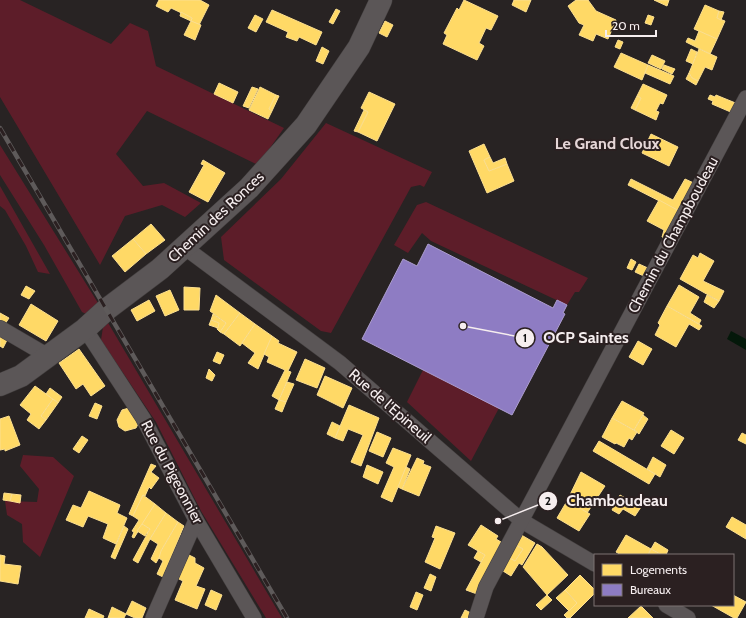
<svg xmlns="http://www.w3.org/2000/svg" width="746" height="618" font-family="Cabin,sans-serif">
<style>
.green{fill:#5d1d29}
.water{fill:#04180a}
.homes{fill:#ffd966;stroke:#fcdf8f}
.offices{fill:#8e7cc3;stroke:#ad9ed0}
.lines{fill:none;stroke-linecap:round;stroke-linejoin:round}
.street-casing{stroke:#423e3e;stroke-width:16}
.secondary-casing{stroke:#423e3e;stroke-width:23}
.street{stroke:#5b5657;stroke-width:15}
.secondary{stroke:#5b5657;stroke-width:22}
.rail-casing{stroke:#5e5a5a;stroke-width:4.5}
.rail{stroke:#2b2021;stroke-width:3;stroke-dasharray:9;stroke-linecap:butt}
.labels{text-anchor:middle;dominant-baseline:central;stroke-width:4;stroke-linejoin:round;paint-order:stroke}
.street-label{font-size:15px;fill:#f6eeef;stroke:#2b2021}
.neighbourhood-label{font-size:16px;font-weight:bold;fill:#e5d6d7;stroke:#2b2021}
.leader{fill:none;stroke:#f6eeef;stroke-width:1.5}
.callout-dot{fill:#f6eeef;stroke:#2b2021;stroke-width:1.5}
.mark-label{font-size:12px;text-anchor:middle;font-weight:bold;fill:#111}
.callout-label{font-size:16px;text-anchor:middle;font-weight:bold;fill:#f6eeef;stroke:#2b2021;stroke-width:4;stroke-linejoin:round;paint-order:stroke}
</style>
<rect width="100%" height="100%" fill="#282323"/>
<g class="green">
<polygon points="0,0 20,0 111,44 130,23 148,31 156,66 284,128 258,165 147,111 116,154 143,186 164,183 201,203 185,217 162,205 125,216 100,265 0,97"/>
<polygon points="326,123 432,172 424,187 420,185 411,187 331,333 321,331 224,260 221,237 281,179"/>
<polygon points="0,145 98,303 86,314 82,312 44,245 0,175"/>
<polygon points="0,186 50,274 38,272 26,246 5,210 0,206"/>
<polygon points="426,202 588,278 579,292 575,292 567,305 431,241 422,233 408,253 394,245 417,205"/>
<polygon points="107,321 282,618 266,618 201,511 156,422 101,340 103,327"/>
<polygon points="423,370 499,408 471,461 407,402"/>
<polygon points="23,455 53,457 74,476 40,557 23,542 22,524 7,515 5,501 37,502 39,489 20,466"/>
</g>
<polygon class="water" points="731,331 746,339 746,350 727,339"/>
<g class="homes">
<polygon points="159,0 200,0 209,5 199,25 191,21 192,18 171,8 168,12 156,6"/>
<polygon points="464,0 498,16 491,30 486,28 479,43 484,46 477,60 443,44 447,35 444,33 457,8 459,10"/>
<polygon points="514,0 531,0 526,12 512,5"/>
<polygon points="576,0 588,0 596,11 616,20 608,39 596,34 593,41 579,35 584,25 579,23 568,6"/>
<polygon points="654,0 669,0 667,6"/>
<polygon points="705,5 719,11 717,18 725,21 717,39 694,29"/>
<polygon points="336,9 340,11 333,24 329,22"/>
<polygon points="272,10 322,32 316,45 299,37 297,41 286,37 288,32 266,22"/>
<polygon points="719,11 724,12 721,20 717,18"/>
<polygon points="181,12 192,18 191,21 180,16"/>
<polygon points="255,15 263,19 256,32 248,28"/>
<polygon points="648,15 654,17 651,25 645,23"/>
<polygon points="191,21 201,25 195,40 184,35"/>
<polygon points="385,21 393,25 387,37 379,33"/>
<polygon points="699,31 717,39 710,54 686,42 688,38 695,41"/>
<polygon points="618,40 623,42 620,49 615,47"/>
<polygon points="322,47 329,51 323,64 316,61"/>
<polygon points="691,49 697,52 693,64 686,61"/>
<polygon points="699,49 717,57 712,70 705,67 698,81 692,78 689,73"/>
<polygon points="621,53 648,65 642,80 614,67"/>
<polygon points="652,55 665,61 661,69 648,63"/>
<polygon points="648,65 674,76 670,84 645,73"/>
<polygon points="664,65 675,69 672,74 662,69"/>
<polygon points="689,73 692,78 698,81 696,85 686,79"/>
<polygon points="219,83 238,92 233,103 214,94"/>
<polygon points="643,84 667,95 663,104 660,103 656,111 659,112 656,120 635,110 641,98 637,96"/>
<polygon points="252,87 258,89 249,108 243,106"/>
<polygon points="260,87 276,95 269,109 272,111 268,119 249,110"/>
<polygon points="369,92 395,104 377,141 358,132 368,112 361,108"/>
<polygon points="276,95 279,96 272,111 269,109"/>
<polygon points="710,95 715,97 716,95 738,104 733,113 712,104 713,101 708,99"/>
<polygon points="637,96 641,98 635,110 631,108"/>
<polygon points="364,110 368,112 358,132 354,131"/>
<polygon points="651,134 678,147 669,166 642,153"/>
<polygon points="484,144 490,157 484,160 489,171 507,164 514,181 487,193 469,151"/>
<polygon points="490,157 493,163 505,158 507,164 489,171 484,160"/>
<polygon points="203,160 225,173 208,202 189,192 204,165 201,164"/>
<polygon points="631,179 673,200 685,179 696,184 681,212 628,185"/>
<polygon points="659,200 681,212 667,239 662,237 664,230 647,221"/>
<polygon points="151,224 165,240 146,254 133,239"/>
<polygon points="133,239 146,254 125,272 112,256"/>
<polygon points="700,253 714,261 703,281 724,291 719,301 680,279 693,255 698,258"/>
<polygon points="631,259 636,262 632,270 627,268"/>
<polygon points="639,264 650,269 646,277 635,272"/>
<polygon points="679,285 699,297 690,313 701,320 699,324 667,306"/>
<polygon points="26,286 35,291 29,299 21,295"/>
<polygon points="184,287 200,288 199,310 184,310"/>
<polygon points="170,290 179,310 165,316 156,296"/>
<polygon points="216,295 240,313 224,334 220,332 226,323 210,311"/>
<polygon points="707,295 719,301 714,308 704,302"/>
<polygon points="149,300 155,311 137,321 131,310"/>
<polygon points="31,304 58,321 46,341 19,325"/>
<polygon points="667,306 702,326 699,330 689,324 676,347 655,335 660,325 658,323"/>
<polygon points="0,313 9,318 5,324 0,321"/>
<polygon points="240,313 255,324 240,346 224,334"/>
<polygon points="213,314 226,323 220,332 217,329 219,323 211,320"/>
<polygon points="211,320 219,323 218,328 209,325"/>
<polygon points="255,324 272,336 258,369 248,363 255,353 242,343"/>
<polygon points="0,336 7,340 3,348 0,346"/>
<polygon points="272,336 279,341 278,343 297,352 288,371 291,372 279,400 272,396 285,370 267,362 269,357 264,354"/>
<polygon points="638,341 652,349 643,365 629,357"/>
<polygon points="79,349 105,386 91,396 83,384 76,389 59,363"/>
<polygon points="217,352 224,355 220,364 213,361"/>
<polygon points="305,359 325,368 317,388 296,380"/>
<polygon points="209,369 215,375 212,381 206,378"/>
<polygon points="325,376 352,388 343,408 317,395"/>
<polygon points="287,382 294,384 286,402 279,400"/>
<polygon points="35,386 53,399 41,416 46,420 39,429 27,420 31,414 20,405"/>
<polygon points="50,388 62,397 58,403 46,394"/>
<polygon points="53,399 58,403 46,420 41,416"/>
<polygon points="279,400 286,402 282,412 275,409"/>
<polygon points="622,401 644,413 634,430 612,418"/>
<polygon points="95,403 102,406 97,419 89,416"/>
<polygon points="349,405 379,418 361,466 351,462 363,435 348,429 343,441 335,438"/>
<polygon points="129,408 139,422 136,428 125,431 119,427 117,420 122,410"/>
<polygon points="643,415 648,419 639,434 634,430"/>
<polygon points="9,416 20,445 5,451 5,449 0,450 0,419"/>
<polygon points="612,418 637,432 632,440 629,438 624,447 616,443 615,444 602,437"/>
<polygon points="332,422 340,426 335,438 327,434"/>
<polygon points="671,430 684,438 674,454 661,446"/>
<polygon points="377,432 391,438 383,457 369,451"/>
<polygon points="742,433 746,435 746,444 738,440"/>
<polygon points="82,436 88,440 79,453 73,449"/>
<polygon points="599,441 655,474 649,484 593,451"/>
<polygon points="393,448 411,455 392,502 381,497 394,467 386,463"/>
<polygon points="653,457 666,465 660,477 647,469"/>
<polygon points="417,458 424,461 423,464 431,467 419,496 402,489"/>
<polygon points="151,464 156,466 151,472 159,478 151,489 149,487 145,496 143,495 133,516 129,514"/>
<polygon points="367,465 383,472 378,484 363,477"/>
<polygon points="406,467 410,469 402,489 398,487"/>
<polygon points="581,472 605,486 587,513 567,501"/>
<polygon points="89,491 120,505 117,513 127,518 116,544 103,538 108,524 88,516 83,527 66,520 73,505 81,508"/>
<polygon points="4,493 12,494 10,501 3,500"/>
<polygon points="12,494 21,495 20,503 10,501"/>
<polygon points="143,495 155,504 134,538 132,537 134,532 132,531 139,520 133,516"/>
<polygon points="620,495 641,507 635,516 623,509 619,514 612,510"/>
<polygon points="567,501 590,514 579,531 557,518"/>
<polygon points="155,504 166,513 150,539 138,563 133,560 150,529 142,524"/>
<polygon points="166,513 178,522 161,551 162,552 156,563 151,559 158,544 150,539"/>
<polygon points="732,517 746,525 746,539 726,527"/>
<polygon points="178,522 184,526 163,577 157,574 163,561 159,558 161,551"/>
<polygon points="142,524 150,529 145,536 137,531"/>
<polygon points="481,525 498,536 496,539 501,542 477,594 466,590 485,555 468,545"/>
<polygon points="124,526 128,529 115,559 111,557"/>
<polygon points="436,526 455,533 440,569 425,562 435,538 432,537"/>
<polygon points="518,533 535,543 522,565 519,563 511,576 503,571 506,566 504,564 508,557 515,561 523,549 512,543"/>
<polygon points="626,535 651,549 648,555 621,555 616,552"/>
<polygon points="655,542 668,550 666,555 662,555 651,549"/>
<polygon points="537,544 542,547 568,575 547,595 523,567"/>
<polygon points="515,545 523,549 515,561 508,557"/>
<polygon points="651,549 662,555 648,555"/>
<polygon points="478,551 485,555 481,562 474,558"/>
<polygon points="0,555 5,556 4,564 21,566 18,584 0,581"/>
<polygon points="189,555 195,558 195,563 204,568 196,586 205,589 197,609 175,600 183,581 177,578"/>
<polygon points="430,574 436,577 431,591 424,588"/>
<polygon points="580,575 595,590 595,593 570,618 567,618 564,615 577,603 565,590"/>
<polygon points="211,590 222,595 216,610 205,605"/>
<polygon points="565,590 577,603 569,611 556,598"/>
<polygon points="416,592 423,595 417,610 410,607"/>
<polygon points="547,595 552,600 541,610 536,605"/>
<polygon points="733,595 746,602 737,618 734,618 711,605 733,605"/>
<polygon points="132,601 146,608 142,618 135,618 126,614"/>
<polygon points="641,606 653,618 628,618"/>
<polygon points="112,607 126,614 124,618 108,618"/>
<polygon points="89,609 104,616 103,618 85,618"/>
<polygon points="465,610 471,613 470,618 461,618"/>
</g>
<polygon class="offices" points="428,244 553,308 557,300 567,305 563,313 565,314 512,415 362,339 403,259 417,266"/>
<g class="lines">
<defs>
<g id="street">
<polyline points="184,247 340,363 522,521 595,564"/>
<polyline points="0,328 48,356"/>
<polyline points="85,329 143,418 196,520 254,618"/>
<polyline points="666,605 688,618"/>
<polyline points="153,618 196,520"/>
<polyline points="476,618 486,587 746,98"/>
</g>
<polyline id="secondary" points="0,385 21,376 85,329 107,309 160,269 249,188 306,125 359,47 381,0"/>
</defs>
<use href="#street" class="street-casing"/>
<use href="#secondary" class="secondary-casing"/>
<use href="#street" class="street"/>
<use href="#secondary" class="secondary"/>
<defs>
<polyline id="rail" points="0,128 287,618"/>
</defs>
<use href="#rail" class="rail-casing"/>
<use href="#rail" class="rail"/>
</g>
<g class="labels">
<g class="street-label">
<text transform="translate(216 217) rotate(-43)">Chemin des Ronces</text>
<text transform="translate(673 235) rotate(-62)">Chemin du Champboudeau</text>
<text transform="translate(390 406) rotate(41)">Rue de l'Epineuil</text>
<text transform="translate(172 472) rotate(62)">Rue du Pigeonnier</text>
</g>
<g class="neighbourhood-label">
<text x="607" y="143">Le Grand Cloux</text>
</g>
</g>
<path class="leader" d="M463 326L525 338M498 521L548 501"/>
<g class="callout-dot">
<circle cx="463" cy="326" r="4"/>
<circle cx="498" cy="521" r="4"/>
<circle cx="525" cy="338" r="10"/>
<circle cx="548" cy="501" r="10"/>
</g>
<g class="mark-label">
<text x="525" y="342">1</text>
<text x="548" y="505">2</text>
</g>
<g class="callout-label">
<text x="586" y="343">OCP Saintes</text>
<text x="617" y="506">Chamboudeau</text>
</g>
<rect x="594" y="554" width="140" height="52" fill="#2b2021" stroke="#7c7273"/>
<rect x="602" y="564" width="20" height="12" fill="#ffd966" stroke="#7c7273"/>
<text x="630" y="574" font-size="12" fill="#f6eeef">Logements</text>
<rect x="602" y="584" width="20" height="12" fill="#8e7cc3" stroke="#7c7273"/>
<text x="630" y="594" font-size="12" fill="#f6eeef">Bureaux</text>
<path d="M606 30v6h50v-6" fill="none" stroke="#f6eeef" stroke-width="2"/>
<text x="612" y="30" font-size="12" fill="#f6eeef" stroke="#2b2021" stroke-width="3" paint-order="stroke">20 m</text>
</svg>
